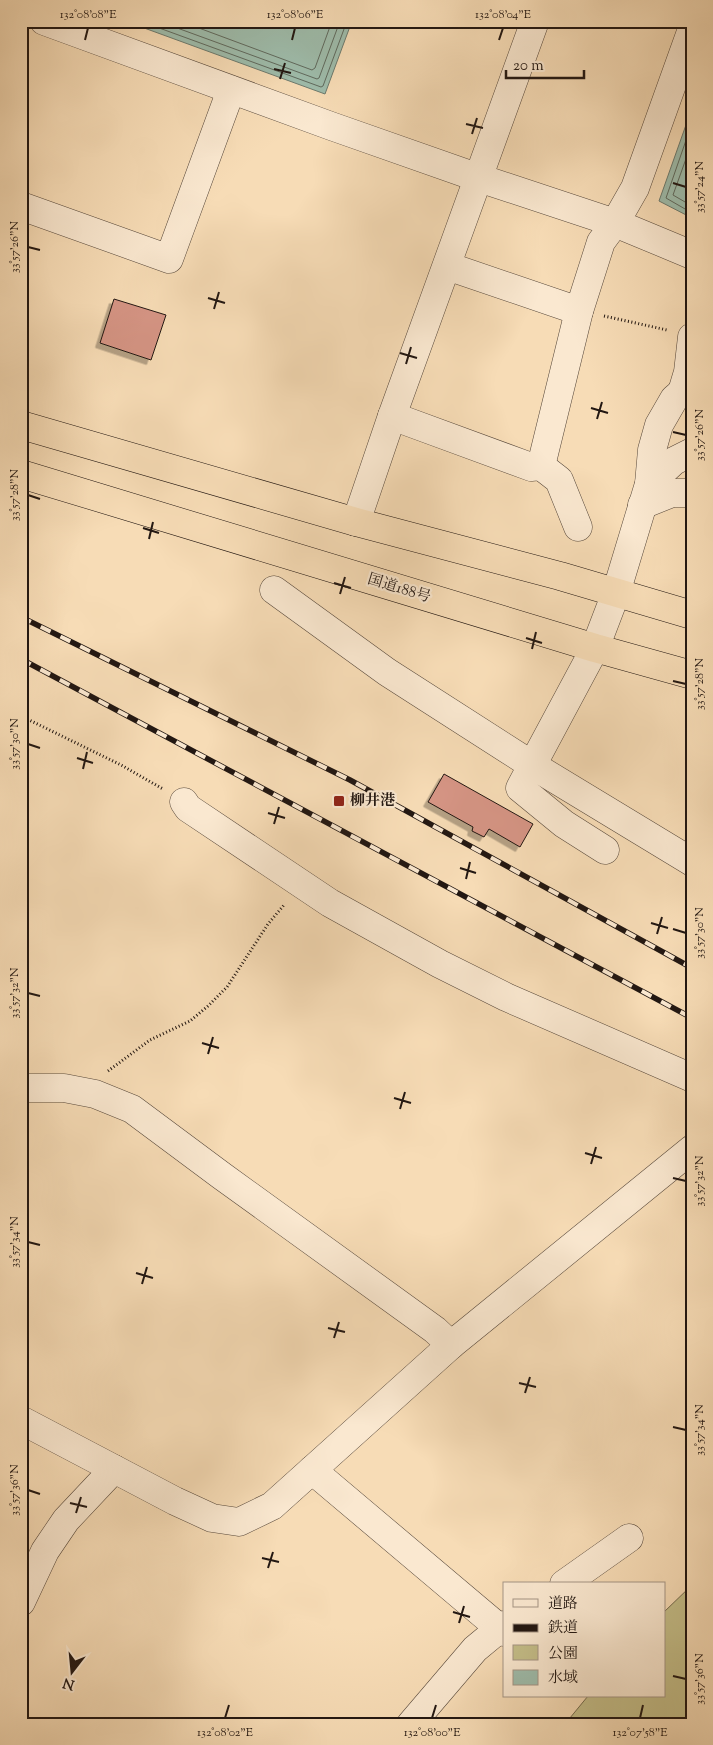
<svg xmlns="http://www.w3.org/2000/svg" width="713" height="1745" font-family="'Sorts Mill Goudy','Noto Serif JP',serif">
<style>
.green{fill:#c4be89;stroke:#736a4e}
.water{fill:#9ebcab;stroke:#6c7a6e}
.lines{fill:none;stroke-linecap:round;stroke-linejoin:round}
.shore{stroke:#606a5e;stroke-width:1}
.building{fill:#d69585;stroke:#221712;filter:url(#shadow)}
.minor-casing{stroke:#57483b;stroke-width:29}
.highway-casing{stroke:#221712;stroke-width:29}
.path{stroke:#221712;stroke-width:3;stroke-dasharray:1 2.5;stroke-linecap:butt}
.minor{stroke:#fae8d0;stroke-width:28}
.highway{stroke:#f7dcb6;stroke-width:28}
.rail-casing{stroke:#221712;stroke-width:5.5}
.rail{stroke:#fae8d0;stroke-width:4;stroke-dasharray:11;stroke-linecap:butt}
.ticks{fill:none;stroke:#221712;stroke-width:2}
.poi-dot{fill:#8f2418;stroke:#fae8d0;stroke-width:2}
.labels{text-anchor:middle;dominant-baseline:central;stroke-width:4.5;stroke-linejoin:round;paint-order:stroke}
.street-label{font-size:15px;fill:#221712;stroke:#fae8d0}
.poi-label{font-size:15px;font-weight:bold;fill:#221712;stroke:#fae8d0;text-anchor:start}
.neatline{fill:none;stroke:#221712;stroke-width:2}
.ticks-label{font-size:12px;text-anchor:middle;fill:#221712}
</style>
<defs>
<filter id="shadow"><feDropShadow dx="-4.5" dy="4.5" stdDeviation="0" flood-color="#0004"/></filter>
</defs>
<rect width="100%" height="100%" fill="#f7dcb6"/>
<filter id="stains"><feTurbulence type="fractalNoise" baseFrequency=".004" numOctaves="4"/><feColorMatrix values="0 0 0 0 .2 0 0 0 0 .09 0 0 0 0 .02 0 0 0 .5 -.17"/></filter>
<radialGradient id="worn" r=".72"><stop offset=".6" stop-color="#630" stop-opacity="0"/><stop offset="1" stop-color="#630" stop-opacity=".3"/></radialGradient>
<polygon class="green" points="692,1585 692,1724 565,1724 588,1696 664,1696 664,1612"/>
<g class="water">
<polygon points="125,21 352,21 325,94"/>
<polygon points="692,108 692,218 659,201"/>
</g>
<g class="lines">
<g class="shore">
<polyline points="140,21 321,87 323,86 347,21"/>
<polyline points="158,21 317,79 319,78 340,21"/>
<polyline points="180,21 312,70 315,68 332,21"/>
<polyline points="692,123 666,198 692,213"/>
<polyline points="692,142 673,195 692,206"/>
</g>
</g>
<g class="building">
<polygon points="114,299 166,315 151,360 100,343"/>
<polygon points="444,774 533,824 520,847 489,829 484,837 472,831 473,827 428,802"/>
</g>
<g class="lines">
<defs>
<g id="minor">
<polyline points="44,21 331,126 479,178 615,223 692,255"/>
<polyline points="21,206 169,259 231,90"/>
<polyline points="447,266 579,311"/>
<polyline points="682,392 688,372 692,337"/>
<polyline points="392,416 531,467 541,466 579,311 601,242 615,223 635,188 692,29"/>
<polyline points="541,466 559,480 578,527"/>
<polyline points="649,484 674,461 692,452"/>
<polyline points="642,505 672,493 692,493"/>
<polyline points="356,522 392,416 535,21"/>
<polyline points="274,590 387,672 532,765 692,862"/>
<polyline points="184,802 188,808 330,903 440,964 506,997 692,1078"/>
<polyline points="605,850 564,824 520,788 595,648 616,593 649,484 652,450 659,425 674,399 682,392 692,388"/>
<polyline points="21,1088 64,1088 95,1094 132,1109 222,1176 435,1330 451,1345"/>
<polyline points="21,1420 175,1501 212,1518 239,1522 272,1506 451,1345 692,1149"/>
<polyline points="312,1470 504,1632"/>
<polyline points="564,1584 629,1538"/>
<polyline points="21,1602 45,1551 66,1520 114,1469"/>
<polyline points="411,1724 475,1649 504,1625"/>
</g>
<g id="highway">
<polyline points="21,425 356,522 560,576 692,615"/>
<polyline points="21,474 595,648 692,675"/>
</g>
</defs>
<use href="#minor" class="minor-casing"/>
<use href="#highway" class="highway-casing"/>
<g class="path">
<polyline points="604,316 667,330"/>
<polyline points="21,716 121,765 163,789"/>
<polyline points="108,1071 150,1040 190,1021 208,1006 227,987 268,924 284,905"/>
</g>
<use href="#minor" class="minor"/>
<use href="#highway" class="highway"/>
<defs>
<g id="rail">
<polyline points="21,617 350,780 692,968"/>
<polyline points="21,659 692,1018"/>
</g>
</defs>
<use href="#rail" class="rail-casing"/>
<use href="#rail" class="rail"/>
</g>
<path class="ticks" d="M85,40L88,28M292,40L295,28M499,40L503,28M274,69L291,73M280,79L285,63M466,124L483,128M472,134L477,118M673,183L686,187M28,247L40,250M208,298L225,303M214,309L219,292M400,353L417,358M406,364L411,347M591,408L608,413M597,419L602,402M673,432L686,435M28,495L40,499M143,528L159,533M149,539L153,522M334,583L351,588M340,594L345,577M526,638L542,643M532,649L536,632M673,681L686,684M28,744L40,748M77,758L93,763M83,769L87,752M268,813L285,818M274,824L279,807M460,868L476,873M466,879L470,862M651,923L668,928M673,929L686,933M657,934L662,917M28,993L40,996M202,1043L219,1048M208,1054L213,1037M394,1098L411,1103M400,1109L405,1092M585,1153L602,1158M591,1164L596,1147M673,1178L686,1181M28,1242L40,1245M136,1273L153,1278M142,1284L147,1267M328,1328L345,1332M334,1338L339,1322M519,1383L536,1387M525,1393L530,1377M673,1427L686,1430M28,1490L40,1494M70,1503L87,1507M76,1513L81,1497M262,1558L279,1562M268,1568L273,1552M453,1612L470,1617M459,1623L464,1606M673,1676L686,1679M225,1718L229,1705M432,1718L436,1705M640,1718L643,1705"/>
<rect class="poi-dot" x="333" y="795" width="12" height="12" rx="2.5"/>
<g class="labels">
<g class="street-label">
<text transform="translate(399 589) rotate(17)">国道188号</text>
</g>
<g class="poi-label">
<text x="350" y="801">柳井港</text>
</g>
</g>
<rect width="713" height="1745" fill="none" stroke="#f7dcb6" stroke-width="55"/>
<rect x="503" y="1582" width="162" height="115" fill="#fae8d0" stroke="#a49484"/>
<rect x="513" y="1599" width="25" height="8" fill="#fae8d0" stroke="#a49484"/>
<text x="548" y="1608" font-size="15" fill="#221712">道路</text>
<rect x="513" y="1624" width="25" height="8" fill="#221712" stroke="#a49484"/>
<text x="548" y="1632" font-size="15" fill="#221712">鉄道</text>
<rect x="513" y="1645" width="25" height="15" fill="#c4be89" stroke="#a49484"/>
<text x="548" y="1658" font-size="15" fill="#221712">公園</text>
<rect x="513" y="1670" width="25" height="15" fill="#9ebcab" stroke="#a49484"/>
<text x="548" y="1682" font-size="15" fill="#221712">水域</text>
<g transform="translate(72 1672) rotate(196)" stroke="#fae8d0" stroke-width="4" paint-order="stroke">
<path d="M0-4L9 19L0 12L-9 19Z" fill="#221712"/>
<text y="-8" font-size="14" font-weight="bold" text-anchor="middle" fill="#221712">N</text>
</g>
<path d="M506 70v8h78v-8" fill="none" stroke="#221712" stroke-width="2.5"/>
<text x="513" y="70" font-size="15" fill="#221712" stroke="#fae8d0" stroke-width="4" paint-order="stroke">20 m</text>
<rect x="28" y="28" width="658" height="1690" class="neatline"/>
<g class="ticks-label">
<text x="88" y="18">132°08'08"E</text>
<text x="295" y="18">132°08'06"E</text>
<text x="503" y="18">132°08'04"E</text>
<text transform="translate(699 187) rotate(-90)" y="4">33°57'24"N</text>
<text transform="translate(14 247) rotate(-90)" y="4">33°57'26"N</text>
<text transform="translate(699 435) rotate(-90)" y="4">33°57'26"N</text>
<text transform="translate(14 495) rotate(-90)" y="4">33°57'28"N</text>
<text transform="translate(699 684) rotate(-90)" y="4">33°57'28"N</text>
<text transform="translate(14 744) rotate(-90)" y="4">33°57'30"N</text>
<text transform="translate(699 933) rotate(-90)" y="4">33°57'30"N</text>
<text transform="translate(14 993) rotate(-90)" y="4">33°57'32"N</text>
<text transform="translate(699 1181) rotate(-90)" y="4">33°57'32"N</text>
<text transform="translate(14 1242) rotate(-90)" y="4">33°57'34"N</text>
<text transform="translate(699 1430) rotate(-90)" y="4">33°57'34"N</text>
<text transform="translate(14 1490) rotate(-90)" y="4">33°57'36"N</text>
<text transform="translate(699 1679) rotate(-90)" y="4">33°57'36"N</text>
<text x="225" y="1736">132°08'02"E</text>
<text x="432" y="1736">132°08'00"E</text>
<text x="640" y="1736">132°07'58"E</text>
</g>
<rect width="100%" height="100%" filter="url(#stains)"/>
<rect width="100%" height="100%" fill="url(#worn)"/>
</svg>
